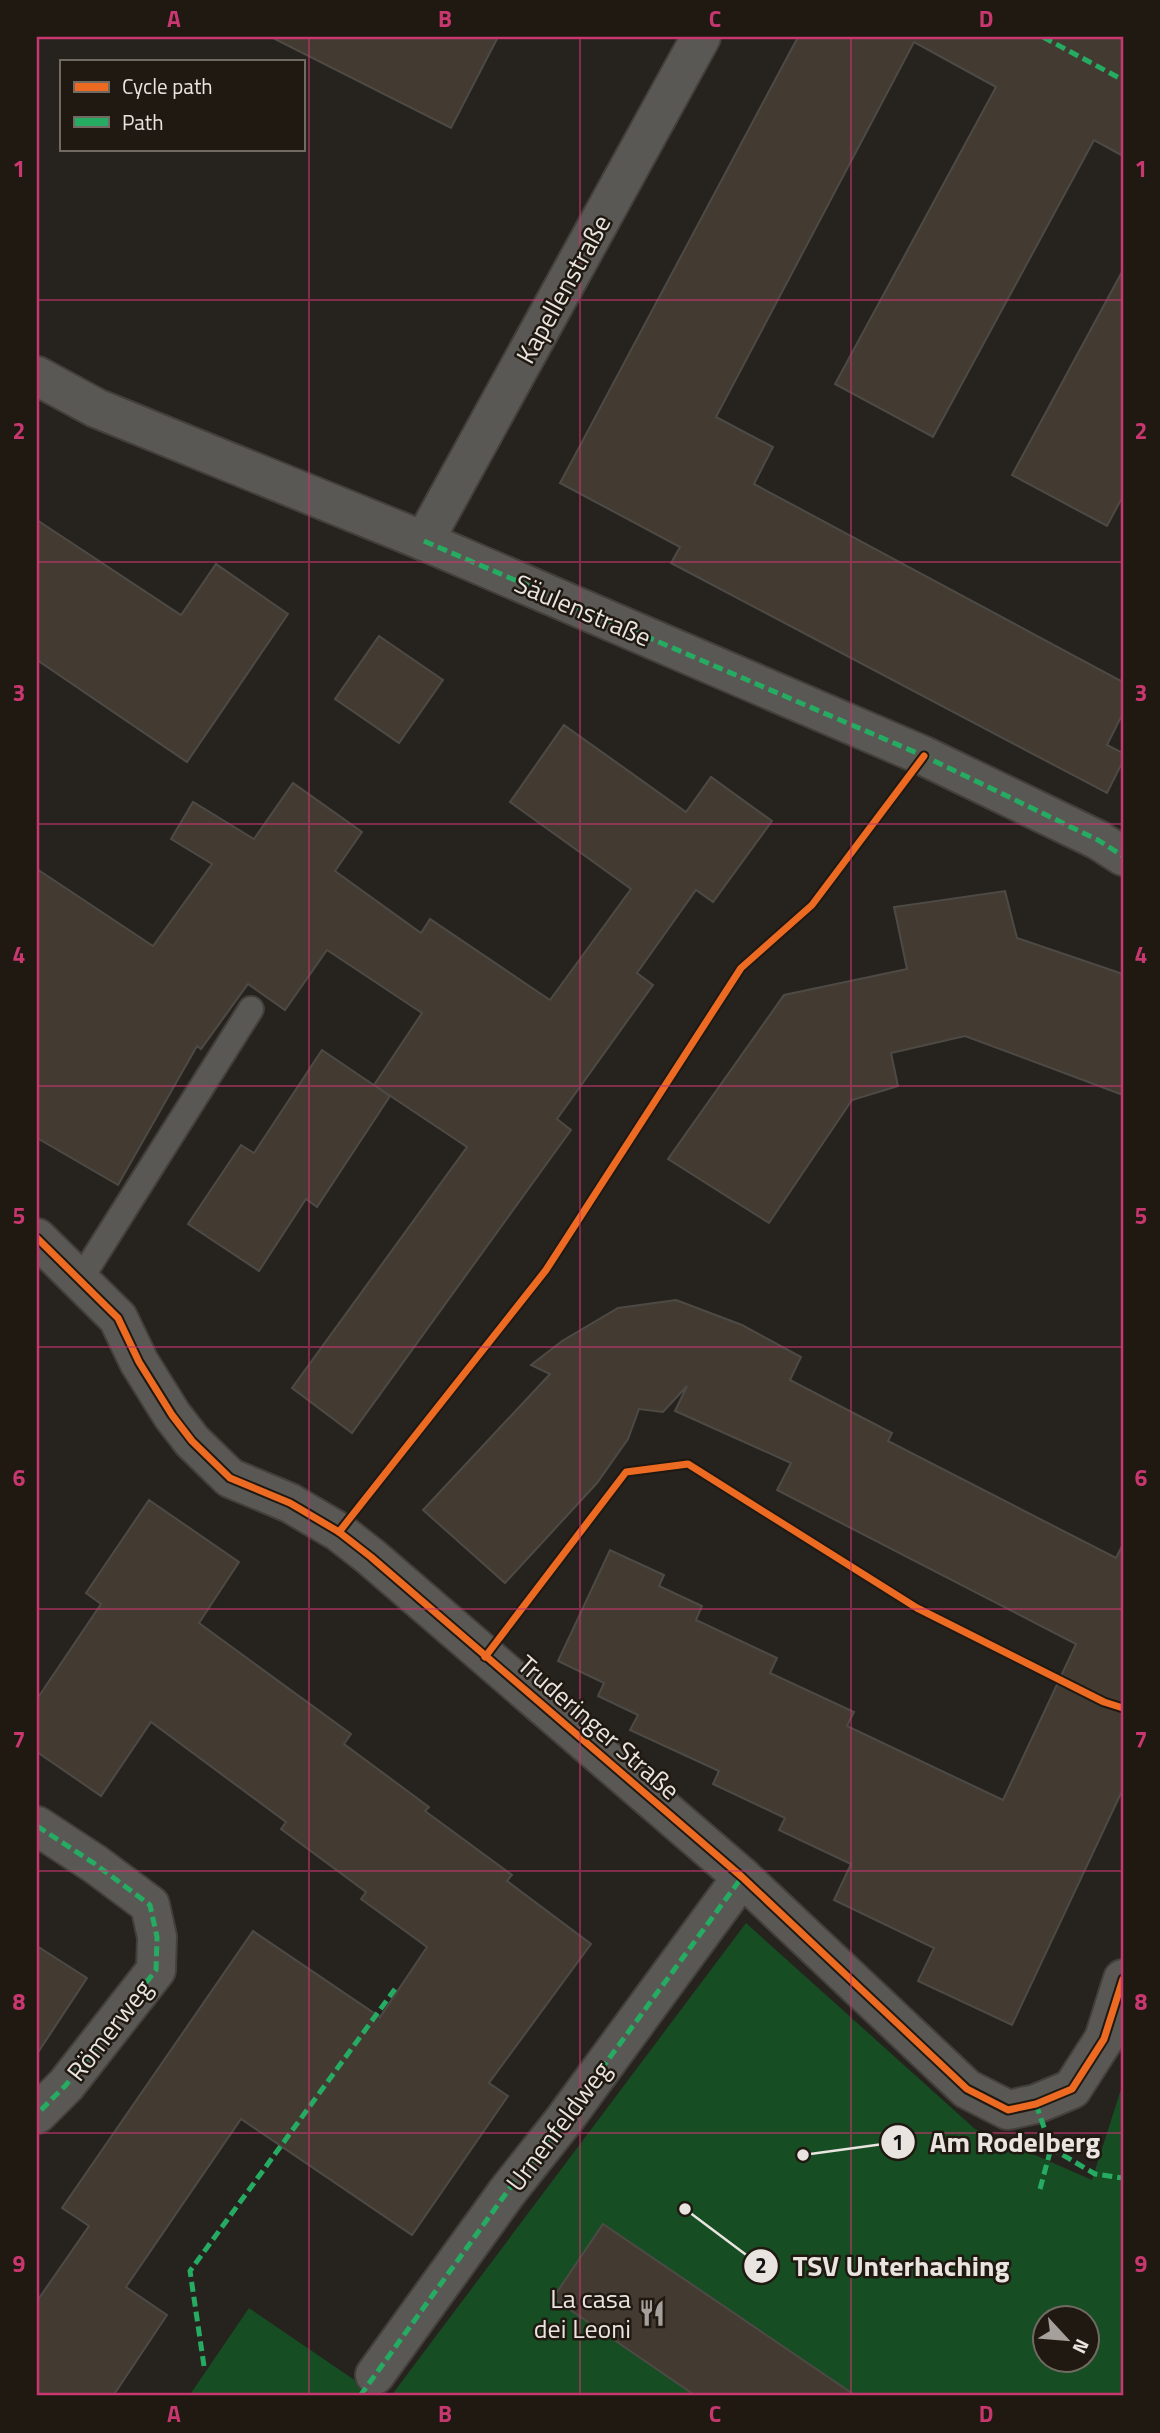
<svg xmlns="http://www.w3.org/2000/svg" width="1160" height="2433" font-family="'Titillium Web',sans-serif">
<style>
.green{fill:#174d23;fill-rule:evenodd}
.building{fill:#433b31;stroke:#4d4a46;stroke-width:2}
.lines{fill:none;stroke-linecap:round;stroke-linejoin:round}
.service-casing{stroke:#433f3b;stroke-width:28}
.minor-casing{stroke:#433f3b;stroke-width:42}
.service{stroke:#5a5854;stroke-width:24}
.minor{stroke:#5a5854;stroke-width:38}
.quiet{stroke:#26ab63;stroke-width:5;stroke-dasharray:10 5;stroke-linecap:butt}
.cycleway-casing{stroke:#201911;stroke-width:11}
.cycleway{stroke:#ed6a23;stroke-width:7}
.grid{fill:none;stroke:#c8376f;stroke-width:2;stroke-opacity:0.55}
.labels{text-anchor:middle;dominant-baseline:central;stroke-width:5;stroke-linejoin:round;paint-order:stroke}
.street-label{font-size:26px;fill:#e9e4df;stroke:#201911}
.poi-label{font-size:26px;fill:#e9e4df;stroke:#201911;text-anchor:end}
.leader{fill:none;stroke:#e9e4df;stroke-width:2.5}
.callout-dot{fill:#e9e4df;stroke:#201911;stroke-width:2.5}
.mark-label{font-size:21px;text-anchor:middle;font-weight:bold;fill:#111}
.callout-label{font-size:28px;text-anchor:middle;font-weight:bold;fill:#e9e4df;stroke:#201911;stroke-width:5;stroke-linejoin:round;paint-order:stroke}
.neatline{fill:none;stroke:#c8376f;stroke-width:2.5}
.grid-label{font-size:23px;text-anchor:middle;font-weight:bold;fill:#c8376f}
</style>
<rect width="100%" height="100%" fill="#26221e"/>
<g class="green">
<path d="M746,1923L975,2129L1092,2180L1123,2083V2396H391ZM1044,2318H1086V2360H1044Z"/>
<polygon points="249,2308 378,2396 189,2396"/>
</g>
<g class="building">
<polygon points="271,37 498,37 451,128"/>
<polygon points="798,37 1123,37 1123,156 1094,140 933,437 835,384 996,87 914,42 716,417 773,447 754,484 1123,682 1123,713 1107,745 1123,753 1123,761 1107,793 671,563 680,547 560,483"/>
<polygon points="1123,270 1123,496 1107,526 1012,475"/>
<polygon points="37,520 181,615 216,564 288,614 187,762 37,660"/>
<polygon points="379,636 443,680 399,743 335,699"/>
<polygon points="564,725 686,812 711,777 772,821 713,902 696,890 637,973 653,985 557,1119 571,1130 352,1433 292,1388 467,1147 374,1085 422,1013 327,950 285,1010 248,984 201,1049 197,1046 118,1185 37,1138 37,869 153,946 212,864 171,839 193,802 254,839 293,783 362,832 335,871 421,933 430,919 550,1000 631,889 510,802"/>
<polygon points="1005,891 1017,938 1123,974 1123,1095 965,1036 891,1053 898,1086 852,1100 769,1223 668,1159 784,995 907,969 894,907"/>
<polygon points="322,1050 390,1096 317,1207 306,1199 259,1271 188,1224 241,1145 254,1153"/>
<polygon points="676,1300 742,1325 801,1357 790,1380 892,1433 888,1441 1116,1558 1123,1544 1123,1789 1012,2025 918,1981 934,1948 834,1900 851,1864 779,1830 785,1818 713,1784 719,1771 630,1730 638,1715 598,1696 604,1683 558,1661 610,1550 664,1575 659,1586 702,1606 696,1620 777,1658 770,1673 854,1712 847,1726 1003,1800 1076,1644 777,1490 791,1463 675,1411 687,1386 663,1412 639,1409 628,1439 597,1483 505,1583 423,1510 550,1374 531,1365 562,1341 618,1308"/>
<polygon points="149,1500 239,1562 199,1623 351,1734 344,1744 429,1807 425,1811 512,1875 507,1881 591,1944 489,2083 508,2096 412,2235 241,2119 126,2287 167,2315 113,2396 37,2396 37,2301 89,2226 62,2208 253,1931 380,2017 427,1947 361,1899 366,1892 281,1829 286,1822 151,1722 101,1796 37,1752 37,1699 101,1604 86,1593"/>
<polygon points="37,1946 87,1978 37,2054"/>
<polygon points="603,2224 856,2396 696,2396 553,2298"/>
</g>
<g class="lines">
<defs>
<polyline id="service" points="80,1280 251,1009"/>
<g id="minor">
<polyline points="37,376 96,408 424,541 924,756 1098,840 1123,856"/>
<polyline points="424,541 701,37"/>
<polyline points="37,1238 118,1318 139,1362 172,1415 192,1441 230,1478 290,1503 339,1532 371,1557 742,1877 967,2089 1008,2110 1036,2104 1072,2089 1104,2039 1123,1979"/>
<polyline points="37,1826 95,1864 150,1905 157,1937 156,1970 66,2085 37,2114"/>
<polyline points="375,2375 507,2192 564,2120 742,1877"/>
</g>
</defs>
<use href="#service" class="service-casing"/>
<use href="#minor" class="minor-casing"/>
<use href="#service" class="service"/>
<use href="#minor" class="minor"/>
<g class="quiet">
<polyline points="1043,37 1123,80"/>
<polyline points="424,541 924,756 1098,840 1123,856"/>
<polyline points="37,1826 95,1864 150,1905 157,1937 156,1970 66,2085 37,2114"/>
<polyline points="1036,2104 1051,2148 1095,2174 1123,2178"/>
<polyline points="1040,2189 1051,2148"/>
<polyline points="204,2366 190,2271 395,1989"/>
<polyline points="360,2396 507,2192 564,2120 742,1877"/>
</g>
<defs>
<g id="cycleway">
<polyline points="37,1238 118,1318 139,1362 172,1415 192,1441 230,1478 290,1503 339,1532 371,1557 742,1877 967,2089 1008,2110 1036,2104 1072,2089 1104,2039 1123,1979"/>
<polyline points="339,1532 546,1270 741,968 812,905 924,756"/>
<polyline points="485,1657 626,1472 688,1464 917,1608 1104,1702 1123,1708"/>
</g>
</defs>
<use href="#cycleway" class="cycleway-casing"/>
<use href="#cycleway" class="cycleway"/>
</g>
<path class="grid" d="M309,37V2396M580,37V2396M851,37V2396M37,300H1123M37,562H1123M37,824H1123M37,1086H1123M37,1347H1123M37,1609H1123M37,1871H1123M37,2133H1123"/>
<defs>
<symbol id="restaurant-bare" viewBox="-9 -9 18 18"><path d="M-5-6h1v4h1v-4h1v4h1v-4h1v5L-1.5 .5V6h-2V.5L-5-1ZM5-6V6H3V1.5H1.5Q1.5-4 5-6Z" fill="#a5a09b" stroke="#201911" stroke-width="2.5" paint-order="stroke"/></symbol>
</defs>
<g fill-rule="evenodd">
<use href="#restaurant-bare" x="633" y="2294" width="38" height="38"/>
</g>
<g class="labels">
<g class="street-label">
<text transform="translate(563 289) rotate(-61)">Kapellenstraße</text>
<text transform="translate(583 610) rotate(23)">Säulenstraße</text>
<text transform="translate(599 1727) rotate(41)">Truderinger Straße</text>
<text transform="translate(109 2030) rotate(-52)">Römerweg</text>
<text transform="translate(558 2126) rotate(-53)">Urnenfeldweg</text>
</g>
<g class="poi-label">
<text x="631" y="2298">La casa<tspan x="631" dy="30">dei Leoni</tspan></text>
</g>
</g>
<path class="leader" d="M803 2155L898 2142M685 2209L761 2266"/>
<g class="callout-dot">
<circle cx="803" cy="2155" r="7"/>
<circle cx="685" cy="2209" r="7"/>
<circle cx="898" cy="2142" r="18"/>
<circle cx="761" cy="2266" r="18"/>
</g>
<g class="mark-label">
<text x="898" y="2150">1</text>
<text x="761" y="2273">2</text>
</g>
<g class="callout-label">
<text x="1015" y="2152">Am Rodelberg</text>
<text x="901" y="2276">TSV Unterhaching</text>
</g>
<rect width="1160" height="2433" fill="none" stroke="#201911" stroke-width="77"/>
<rect x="60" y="60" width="245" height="91" fill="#201911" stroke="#706a63" stroke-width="2"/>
<rect x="74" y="82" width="35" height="10" fill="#ed6a23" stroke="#706a63" stroke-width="2"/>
<text x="122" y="94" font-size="21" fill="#e9e4df">Cycle path</text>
<rect x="74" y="117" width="35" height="10" fill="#26ab63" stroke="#706a63" stroke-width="2"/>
<text x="122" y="130" font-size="21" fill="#e9e4df">Path</text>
<g transform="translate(1066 2339) rotate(116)"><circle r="33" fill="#201911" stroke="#706a63" stroke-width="2"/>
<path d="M0-5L12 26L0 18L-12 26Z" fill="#a5a09b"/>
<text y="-10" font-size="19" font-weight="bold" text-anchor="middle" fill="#e9e4df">N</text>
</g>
<rect x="38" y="38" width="1084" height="2356" class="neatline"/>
<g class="grid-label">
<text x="174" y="27">A</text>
<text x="445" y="27">B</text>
<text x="715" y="27">C</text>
<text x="986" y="27">D</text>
<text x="19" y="177">1</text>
<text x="1141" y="177">1</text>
<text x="19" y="439">2</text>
<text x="1141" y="439">2</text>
<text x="19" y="701">3</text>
<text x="1141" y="701">3</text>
<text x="19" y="963">4</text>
<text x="1141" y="963">4</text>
<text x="19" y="1224">5</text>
<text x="1141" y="1224">5</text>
<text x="19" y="1486">6</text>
<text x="1141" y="1486">6</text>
<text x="19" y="1748">7</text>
<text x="1141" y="1748">7</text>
<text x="19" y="2010">8</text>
<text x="1141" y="2010">8</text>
<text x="19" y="2272">9</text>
<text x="1141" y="2272">9</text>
<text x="174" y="2422">A</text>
<text x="445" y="2422">B</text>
<text x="715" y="2422">C</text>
<text x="986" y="2422">D</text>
</g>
</svg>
